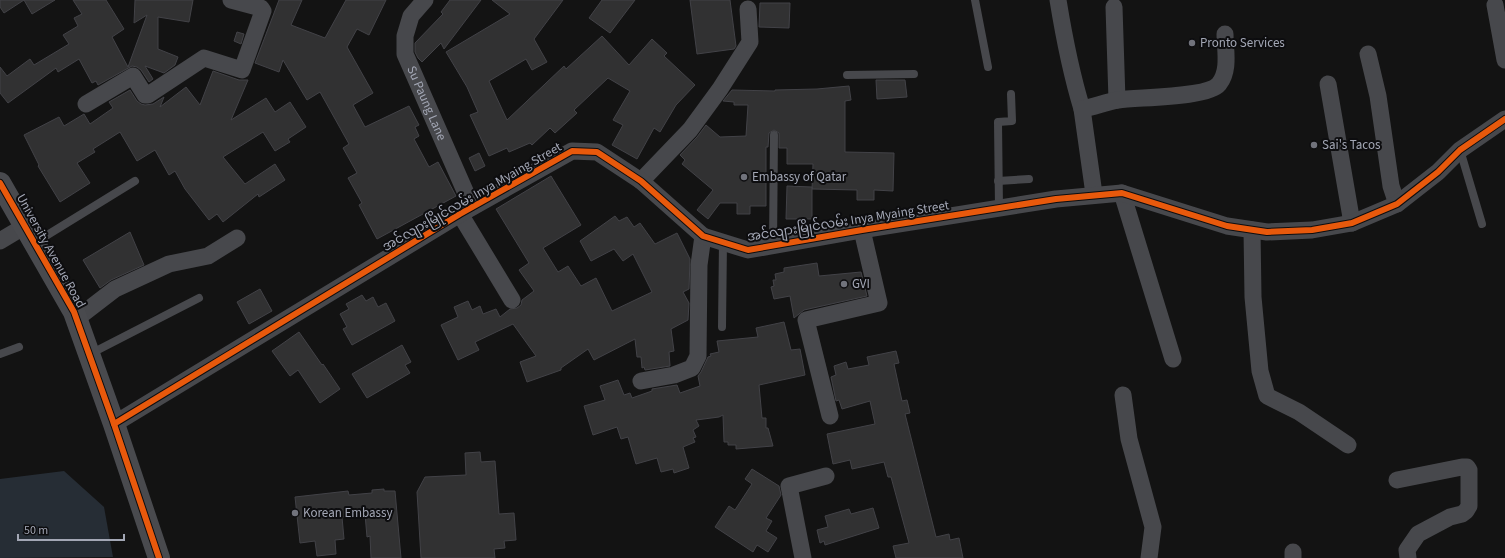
<svg xmlns="http://www.w3.org/2000/svg" width="1505" height="558" font-family="'Source Sans 3','Noto Sans Myanmar',sans-serif">
<style>
.water{fill:#262d35}
.building{fill:#313132;stroke:#424247}
.lines{fill:none;stroke-linecap:round;stroke-linejoin:round}
.lane{stroke:#47484c;stroke-width:8}
.street{stroke:#47484c;stroke-width:17}
.primary{stroke:#494a4e;stroke-width:22}
.cycleway-casing{stroke:#0d0d0f;stroke-width:8}
.cycleway{stroke:#e8590c;stroke-width:6}
.poi-dot{fill:#71737c;stroke:#0d0d0f;stroke-width:1.5}
.labels{text-anchor:middle;dominant-baseline:central;stroke-width:4;stroke-linejoin:round;paint-order:stroke}
.poi-label{font-size:13px;fill:#a3a7b5;stroke:#0d0d0f;text-anchor:start}
.street-label{font-size:13px;fill:#a3a7b5;stroke:#0d0d0f}
</style>
<rect width="100%" height="100%" fill="#131313"/>
<polygon class="water" points="64,471 104,507 113,557 0,558 0,479"/>
<g class="building">
<polygon points="0,0 24,0 4,13 0,7"/>
<polygon points="24,0 55,0 32,14"/>
<polygon points="73,0 106,0 124,29 112,37 128,67 147,15 134,23 135,0 193,0 189,22 158,17 158,49 178,57 175,65 164,73 145,66 153,79 149,82 141,70 137,67 132,66 98,85 96,81 92,83 79,59 58,72 56,68 8,103 0,93 0,67 7,76 30,59 34,65 69,44 63,35 78,26 74,18 82,14"/>
<polygon points="279,0 302,0 291,25 325,38 346,0 386,0 369,35 357,29 347,47 373,93 353,105 365,127 409,106 419,125 415,127 419,136 414,139 429,167 438,162 456,196 377,239 359,205 362,203 348,178 357,173 343,148 349,144 320,92 307,100 283,60 279,72 255,63"/>
<polygon points="450,0 481,0 444,49 441,43 422,62 418,58 415,52 415,43 443,14 441,12"/>
<polygon points="492,0 563,0 534,39 547,62 532,70 526,59 489,81 507,120 564,66 566,69 602,36 629,65 652,39 667,53 664,56 695,85 676,105 660,132 654,128 637,159 612,145 623,125 613,120 630,91 608,78 574,110 577,113 555,133 550,128 532,145 530,143 509,152 507,148 489,156 470,115 478,112 467,87 446,52 510,14"/>
<polygon points="602,0 635,0 610,33 589,18"/>
<polygon points="690,0 730,0 736,46 734,49 697,54"/>
<polygon points="760,3 790,3 789,28 759,27"/>
<polygon points="237,32 244,34 241,44 234,41"/>
<polygon points="213,71 239,80 248,80 231,120 266,98 275,112 290,102 306,127 288,139 290,142 275,151 263,132 223,157 245,184 275,164 285,180 259,197 258,194 223,222 217,214 209,220 185,189 175,171 169,175 155,150 137,161 120,132 93,149 95,152 77,163 90,183 60,202 38,166 39,165 24,135 59,117 64,126 84,114 90,124 113,108 109,102 130,90 137,101 141,104 145,105 153,104 164,97 160,107 186,87 200,105"/>
<polygon points="876,80 905,80 907,97 877,99"/>
<polygon points="849,86 851,100 845,101 845,152 894,153 893,191 874,190 874,200 857,200 857,190 812,189 813,164 787,164 787,148 779,148 779,133 774,130 769,133 768,147 766,147 766,206 750,206 750,214 737,214 737,203 720,203 708,219 697,210 713,190 682,164 685,160 680,155 697,137 706,125 720,137 746,136 748,105 734,105 734,102 723,101 732,90 775,91 775,90 817,89"/>
<polygon points="479,153 485,166 475,171 469,158"/>
<polygon points="551,176 581,225 543,248 558,272 568,266 581,286 596,278 612,311 652,292 633,254 623,261 614,249 591,261 580,241 615,216 619,221 627,217 634,227 640,223 655,244 677,233 690,259 689,289 683,292 689,303 688,320 671,329 674,351 669,352 670,366 645,370 644,367 642,368 641,357 637,357 635,339 594,360 588,349 561,368 561,370 527,382 520,362 536,356 513,324 475,342 479,350 458,360 441,325 458,317 454,307 468,301 472,310 480,306 483,314 496,309 500,317 510,309 517,308 521,305 522,300 534,291 519,270 529,263 496,209"/>
<polygon points="787,186 812,187 812,219 786,219"/>
<polygon points="130,232 144,265 111,280 100,288 83,260"/>
<polygon points="817,263 819,276 861,272 867,296 804,310 794,318 790,296 774,299 771,287 774,286 773,280 776,280 775,274 784,272 784,268"/>
<polygon points="260,289 272,311 249,324 237,302"/>
<polygon points="362,295 366,301 373,297 378,307 386,303 395,321 352,345 343,329 347,327 340,314 349,309 346,304"/>
<polygon points="784,322 791,350 800,349 805,375 759,385 762,418 766,418 766,428 768,428 773,446 736,449 736,445 728,445 728,442 724,442 723,415 719,417 696,420 699,426 693,430 696,437 693,438 695,442 683,447 689,468 674,473 673,469 661,472 657,458 636,464 628,437 621,439 617,427 593,435 584,406 605,400 600,386 618,380 624,395 630,393 632,398 652,391 652,389 677,385 680,393 700,386 698,376 701,372 708,357 711,356 710,354 719,352 717,341 758,337 756,328"/>
<polygon points="299,332 322,365 323,364 340,389 320,403 298,370 290,376 272,351"/>
<polygon points="402,345 411,362 405,365 410,373 367,398 352,374"/>
<polygon points="896,351 899,363 894,364 902,401 907,400 910,413 905,414 936,537 949,534 950,540 959,538 963,558 896,558 893,546 909,543 891,477 888,477 884,462 852,469 850,460 833,464 827,434 875,424 870,401 842,409 839,400 836,401 831,377 836,375 834,366 846,362 848,369 869,365 867,357"/>
<polygon points="480,452 481,462 495,461 499,514 514,513 516,540 504,541 505,548 494,549 495,558 421,558 417,492 425,477 466,475 465,453"/>
<polygon points="752,469 779,486 781,495 766,518 772,521 766,531 777,538 768,552 757,545 753,552 715,527 729,506 735,510 752,484 745,479"/>
<polygon points="384,489 384,491 395,491 401,558 371,558 370,536 367,537 365,514 342,517 344,539 335,540 336,554 317,556 315,541 300,543 295,497 348,491 349,495 372,493 372,490"/>
<polygon points="873,508 879,528 825,545 824,541 820,543 817,530 828,527 825,516 849,509 851,514"/>
</g>
<g class="lines">
<g class="lane">
<polyline points="975,0 988,67"/>
<polyline points="847,75 914,74"/>
<polyline points="1460,150 1482,224"/>
<polyline points="998,181 1029,179"/>
<polyline points="999,208 998,122 1012,121 1011,94"/>
<polyline points="36,242 135,181"/>
<polyline points="773,246 774,135"/>
<polyline points="722,327 723,242"/>
<polyline points="0,354 19,347"/>
<polyline points="90,354 199,298"/>
</g>
<g class="street">
<path id="s1" d="M425,0L411,16L405,36V54L472,207"/>
<path d="M1058,0C1064,37 1071,73 1082,109"/>
<polyline points="1495,5 1505,60"/>
<polyline points="1114,7 1117,100"/>
<polyline points="1368,54 1378,96 1391,186 1397,204"/>
<polyline points="1328,84 1352,223"/>
<polyline points="86,104 133,76 145,95 148,95 204,58 242,70 263,11 261,8 231,0"/>
<polyline points="641,181 690,130 720,89 750,42 748,9"/>
<polyline points="1122,193 1173,359"/>
<path d="M1094,194L1082,109C1094,107 1106,102 1118,100C1138,97 1208,98 1219,84C1230,70 1225,50 1225,34"/>
<polyline points="460,214 512,300"/>
<polyline points="1252,230 1253,297 1260,371 1267,396 1299,412 1348,445"/>
<polyline points="0,241 25,226"/>
<polyline points="76,319 115,289 169,264 208,256 237,238"/>
<polyline points="641,381 674,375 692,368 698,356 699,265 703,236"/>
<polyline points="1123,395 1129,439 1153,527 1149,558"/>
<polyline points="830,416 806,320 879,303 862,230"/>
<polyline points="114,424 460,214 572,151 597,152 641,181 703,236 748,250 862,230 1056,199 1122,193 1227,226 1267,232 1312,230 1352,223 1397,204 1438,172 1460,150 1505,119"/>
<polyline points="1397,480 1462,467 1467,467 1469,470 1469,506 1466,511 1462,514 1450,517 1418,534 1407,550 1408,558"/>
<polyline points="1293,552 1293,558"/>
<polyline points="803,558 789,486 826,476"/>
</g>
<polyline class="primary" points="0,183 74,312 114,424 159,558"/>
<defs>
<g id="cycleway">
<polyline points="0,183 74,312 114,424 159,558"/>
<polyline points="114,424 460,214 572,151 597,152 641,181 703,236 748,250 862,230 1056,199 1122,193 1227,226 1267,232 1312,230 1352,223 1397,204 1438,172 1460,150 1505,119"/>
</g>
</defs>
<use href="#cycleway" class="cycleway-casing"/>
<use href="#cycleway" class="cycleway"/>
</g>
<g class="poi-dot">
<circle cx="1192" cy="43" r="4"/>
<circle cx="1314" cy="145" r="4"/>
<circle cx="744" cy="177" r="4"/>
<circle cx="844" cy="284" r="4"/>
<circle cx="295" cy="513" r="4"/>
</g>
<g class="labels">
<g class="poi-label">
<text x="1200" y="43">Pronto Services</text>
<text x="1322" y="145">Sai's Tacos</text>
<text x="752" y="177">Embassy of Qatar</text>
<text x="852" y="284">GVI</text>
<text x="303" y="513">Korean Embassy</text>
</g>
<g class="street-label">
<text stroke="none"><textPath href="#s1" startOffset="114">Su Paung Lane</textPath></text>
<text transform="translate(472 197) rotate(-30)">အင်လျားမြိုင်လမ်း Inya Myaing Street</text>
<text transform="translate(848 221) rotate(-9)">အင်လျားမြိုင်လမ်း Inya Myaing Street</text>
<text transform="translate(51 251) rotate(61)">University Avenue Road</text>
</g>
</g>
<path d="M18 534v6h106v-6" fill="none" stroke="#a3a7b5" stroke-width="2"/>
<text x="24" y="534" font-size="12" fill="#a3a7b5" stroke="#0d0d0f" stroke-width="3" paint-order="stroke">50 m</text>
</svg>
